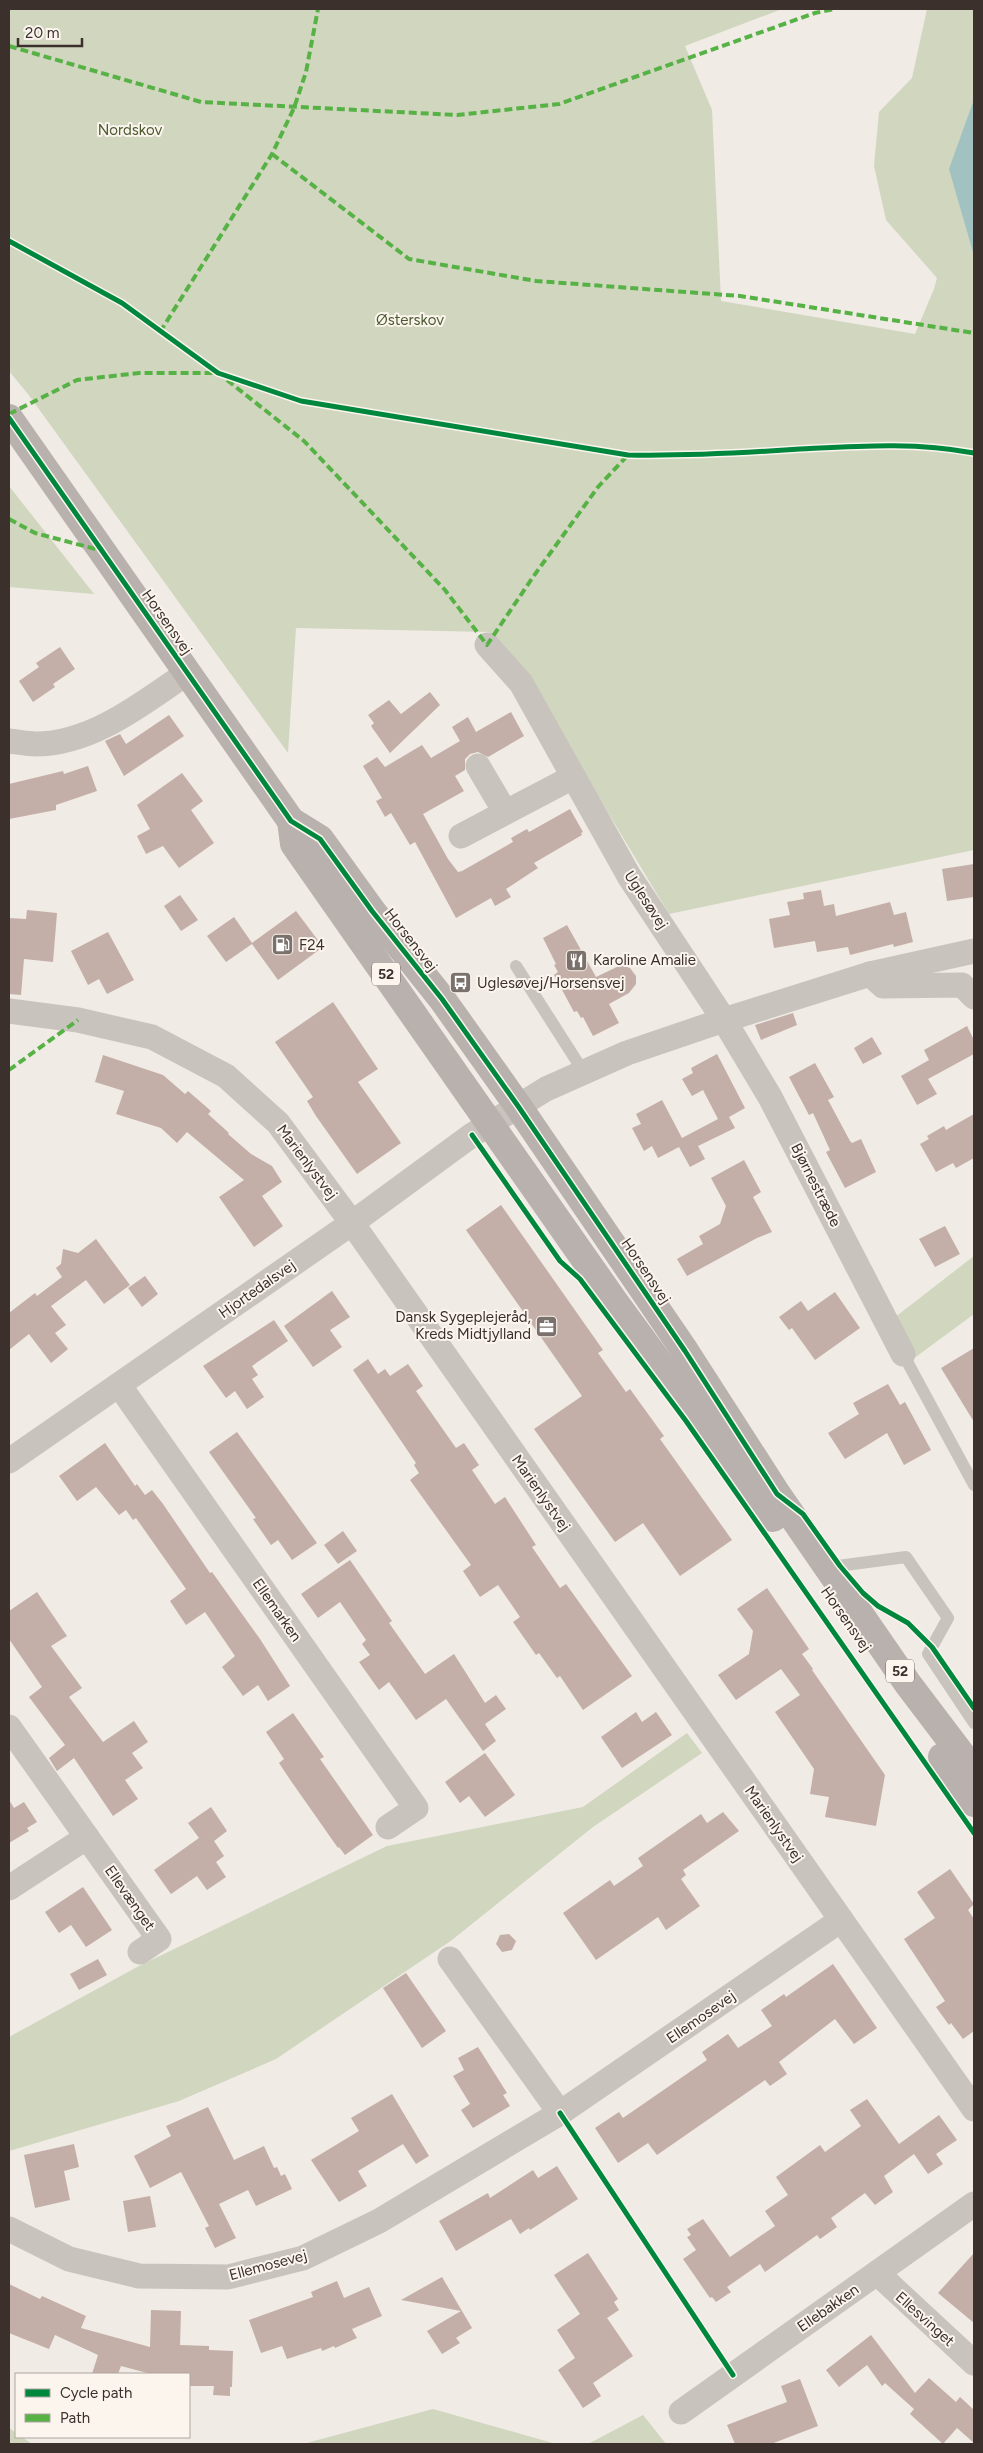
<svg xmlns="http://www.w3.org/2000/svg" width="983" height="2453" font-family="Figtree,sans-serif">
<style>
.green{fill:#d1d6bf}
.water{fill:#a1c2c1}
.building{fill:#c3afa7}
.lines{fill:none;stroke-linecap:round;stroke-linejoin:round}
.service{stroke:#c9c3be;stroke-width:12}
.minor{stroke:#c9c3be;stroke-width:25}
.primary{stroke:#b8b1ad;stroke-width:28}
.quiet{stroke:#57b246;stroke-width:4;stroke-dasharray:8 4;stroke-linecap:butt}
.cycleway-casing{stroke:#fbf5ee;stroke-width:8}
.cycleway{stroke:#00873e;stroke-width:5}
.labels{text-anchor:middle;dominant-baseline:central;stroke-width:4;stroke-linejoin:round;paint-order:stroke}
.shield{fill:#fbf5ee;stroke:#756b66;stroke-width:1}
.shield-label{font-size:14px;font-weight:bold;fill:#3b302b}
.park-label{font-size:15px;fill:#4a5a2e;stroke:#fbf5ee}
.street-label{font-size:15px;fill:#3b302b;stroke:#fbf5ee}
.poi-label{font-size:15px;fill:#3b302b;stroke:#fbf5ee;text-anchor:start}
</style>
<rect width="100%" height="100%" fill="#f0ebe5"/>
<g class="green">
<polygon points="9,9 782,9 685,46 712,110 721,301 915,334 934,289 937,278 886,220 874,166 879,112 912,78 927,9 974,9 974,99 950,169 974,256 974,850 669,914 532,686 489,632 296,628 288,753 28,394 9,371"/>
<polygon points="9,486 94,594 9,587"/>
<polygon points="974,1256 974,1314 913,1359 894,1318"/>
<polygon points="687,1733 702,1753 593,1827 452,1940 276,2059 179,2101 9,2151 9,2037 139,1966 387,1846 583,1807"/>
<polygon points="433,2409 556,2444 303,2444"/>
<polygon points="643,2415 666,2444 588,2444"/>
<polygon points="9,2428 16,2433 16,2437 22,2437 32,2444 9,2444"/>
</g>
<polygon class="water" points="974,99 974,256 949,169"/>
<g class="building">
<polygon points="60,647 75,669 53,684 55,687 33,702 19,681 39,667 36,663"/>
<polygon points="430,692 440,705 390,753 371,726 374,723 368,715 389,700 401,714"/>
<polygon points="511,712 524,736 488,757 478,752 470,754 465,759 465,770 455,776 464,791 423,814 448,859 458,872 462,871 513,842 511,838 527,829 529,832 570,809 583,832 581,833 582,835 534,863 538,868 506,889 511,897 495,906 491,898 456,918 415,842 410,845 391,813 385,817 376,801 382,798 363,766 377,757 385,767 422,745 431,758 460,741 452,727 468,717 476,732"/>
<polygon points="169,715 184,736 124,776 105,741 120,734 126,744"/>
<polygon points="88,766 97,791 56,805 56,810 9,819 9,784 63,771 64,774"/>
<polygon points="182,773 203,801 191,810 214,843 179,868 163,846 146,854 137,836 150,829 137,805"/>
<polygon points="974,864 974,897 947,901 942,869"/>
<polygon points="821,890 824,906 834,904 836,916 890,902 894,915 906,912 913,942 894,947 893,944 850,955 848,947 817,952 815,941 774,948 769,919 790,915 787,902 804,899 803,893"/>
<polygon points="180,895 198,920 181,931 164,906"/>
<polygon points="27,910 57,913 53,962 24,959 21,995 9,994 9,918 26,919"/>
<polygon points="296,911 323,947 278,980 252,944 226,962 207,936 234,917 252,943"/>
<polygon points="567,925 596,977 621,965 630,968 636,976 636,984 629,993 609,1004 619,1023 593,1036 583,1017 581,1018 577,1011 574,1012 554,975 558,972 554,965 556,964 543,938"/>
<polygon points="108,932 134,980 107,994 99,979 88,985 71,951"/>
<polygon points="333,1002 378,1069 358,1082 401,1143 357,1174 316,1116 307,1101 313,1097 275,1042"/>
<polygon points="793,1013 797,1025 761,1040 755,1025"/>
<polygon points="967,1026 974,1040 974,1054 928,1079 937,1094 917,1105 901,1076 929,1060 924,1050"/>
<polygon points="872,1037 882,1054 863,1064 854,1048"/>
<polygon points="717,1054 745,1108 729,1117 735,1128 698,1146 705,1159 690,1167 679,1147 658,1158 652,1146 644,1151 632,1128 641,1124 636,1114 662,1100 682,1138 718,1119 703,1090 692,1096 682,1079 693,1073 691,1068"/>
<polygon points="103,1055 163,1075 185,1094 188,1091 211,1111 208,1114 229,1133 228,1134 251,1154 272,1166 282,1182 262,1196 283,1226 254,1247 219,1197 244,1180 187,1132 177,1143 161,1128 116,1114 124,1091 95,1082"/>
<polygon points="815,1063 834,1097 828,1100 850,1141 852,1143 861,1139 876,1172 845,1188 826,1152 830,1150 813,1113 809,1115 789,1077"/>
<polygon points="974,1114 974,1158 956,1168 953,1163 936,1172 920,1144 929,1139 927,1136 944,1126 946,1130"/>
<polygon points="744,1160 761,1192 753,1197 772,1232 757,1238 687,1276 677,1259 703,1244 699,1236 720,1224 726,1206 711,1178"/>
<polygon points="501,1205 603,1350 598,1353 626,1392 630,1389 664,1436 660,1439 732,1540 680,1576 643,1523 615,1542 534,1429 582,1396 466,1230"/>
<polygon points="945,1226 960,1254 935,1267 919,1239"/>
<polygon points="96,1239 130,1285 104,1304 86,1280 51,1306 66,1325 55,1333 68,1349 51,1363 29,1334 9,1350 9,1313 35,1293 37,1296 62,1277 56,1268 61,1264 63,1249 78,1253"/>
<polygon points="145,1276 158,1294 142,1307 128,1288"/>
<polygon points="332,1291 350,1317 330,1330 342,1347 313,1367 284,1326"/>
<polygon points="835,1292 860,1328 815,1360 792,1328 789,1330 779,1317 801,1301 808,1311"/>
<polygon points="274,1320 288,1341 252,1366 258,1375 252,1379 264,1397 247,1409 235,1391 226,1398 203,1366"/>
<polygon points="974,1348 974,1422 941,1368"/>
<polygon points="368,1359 378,1374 385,1369 390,1376 408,1364 423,1386 416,1391 456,1448 464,1443 479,1465 472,1470 495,1504 505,1497 536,1545 532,1547 560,1588 566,1584 632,1676 583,1710 560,1676 557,1678 539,1653 536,1655 513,1622 520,1617 498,1585 480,1597 463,1571 471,1565 410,1480 419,1473 414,1465 416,1463 353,1370"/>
<polygon points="888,1384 900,1405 905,1402 931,1450 904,1465 887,1433 845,1459 828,1433 859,1414 853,1403"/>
<polygon points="237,1432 317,1543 292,1560 278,1540 271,1545 253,1519 256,1518 209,1452"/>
<polygon points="105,1443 135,1486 137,1484 145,1495 152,1490 163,1504 210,1573 212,1572 260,1639 290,1686 268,1701 258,1685 243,1696 222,1667 235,1656 205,1612 186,1625 170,1601 186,1589 136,1518 133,1520 126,1510 119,1515 96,1487 77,1501 59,1476"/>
<polygon points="343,1531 357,1551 338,1564 324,1545"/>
<polygon points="350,1560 392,1621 389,1623 425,1674 454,1654 485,1703 496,1695 506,1709 485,1724 496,1741 483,1751 446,1699 416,1720 389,1682 379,1690 359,1662 370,1655 362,1644 366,1640 340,1602 318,1618 301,1594"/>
<polygon points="767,1588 809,1649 802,1654 813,1669 812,1670 885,1775 876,1826 825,1817 829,1797 810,1794 814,1769 775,1712 800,1695 781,1669 736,1700 718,1675 749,1654 753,1631 737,1609"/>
<polygon points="37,1592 67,1636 51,1646 82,1688 69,1697 103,1742 134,1721 148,1742 132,1753 143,1768 125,1780 138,1799 113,1816 74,1758 57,1771 49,1758 65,1745 29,1697 42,1687 9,1639 9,1611"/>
<polygon points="636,1712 642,1722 656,1712 672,1735 622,1768 601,1737"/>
<polygon points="293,1713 324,1757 320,1759 373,1835 345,1855 339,1847 338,1848 291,1781 279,1763 284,1759 266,1732"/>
<polygon points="485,1753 515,1795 485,1817 469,1796 460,1803 445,1782"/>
<polygon points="9,1800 14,1808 24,1802 37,1822 27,1828 29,1831 9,1843"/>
<polygon points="211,1807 227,1831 214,1841 224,1856 216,1862 226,1877 207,1890 197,1876 171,1894 154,1870 199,1838 188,1823"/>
<polygon points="723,1812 739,1831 683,1870 686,1875 681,1879 700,1906 666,1930 658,1917 596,1960 563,1913 610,1880 614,1886 643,1866 638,1858 701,1814 707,1823"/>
<polygon points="950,1869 974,1904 968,1910 974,1919 974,2031 963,2039 951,2023 949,2025 936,2007 945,2001 904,1939 935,1918 917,1892"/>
<polygon points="83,1887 112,1930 86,1947 71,1925 59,1933 45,1912"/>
<polygon points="509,1934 516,1941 512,1950 502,1952 496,1944 500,1935"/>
<polygon points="98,1959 107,1975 79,1990 70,1974"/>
<polygon points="833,1964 877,2028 854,2044 835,2019 779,2062 787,2074 770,2086 765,2080 657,2155 648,2143 618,2163 595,2128 619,2112 623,2118 707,2060 702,2052 728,2034 738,2048 772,2026 761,2010 784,1994 786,1997"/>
<polygon points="406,1973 446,2031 422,2048 383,1988"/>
<polygon points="478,2047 507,2093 503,2095 510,2106 473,2128 461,2110 470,2104 453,2076 464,2070 458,2058"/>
<polygon points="392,2094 429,2156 416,2164 403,2144 358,2171 367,2186 339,2202 311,2160 359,2131 351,2118"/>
<polygon points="867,2099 899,2144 939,2115 957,2140 936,2154 943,2164 928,2174 914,2154 884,2176 893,2192 875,2205 865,2193 831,2218 837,2227 820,2239 817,2235 765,2272 760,2264 727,2287 731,2292 716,2302 712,2297 710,2298 683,2259 696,2250 687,2237 691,2235 687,2229 703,2219 730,2257 775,2226 765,2211 788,2195 776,2177 820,2145 825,2152 861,2126 850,2110"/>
<polygon points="208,2107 234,2160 264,2146 274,2168 277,2167 281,2176 285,2174 292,2189 256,2206 248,2190 219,2204 236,2238 215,2248 205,2228 209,2226 181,2172 150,2188 134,2156 171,2136 166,2126"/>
<polygon points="74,2144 79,2167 64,2171 70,2200 35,2208 24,2155"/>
<polygon points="557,2166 578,2199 530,2230 529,2228 520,2234 511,2219 456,2251 439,2221 488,2193 490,2198 533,2170 538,2178"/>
<polygon points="150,2196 156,2227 128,2232 123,2201"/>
<polygon points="588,2253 618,2299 614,2302 619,2310 607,2318 633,2356 593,2383 601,2396 583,2408 558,2370 575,2358 557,2330 580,2314 554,2275"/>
<polygon points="974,2253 974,2323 938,2293"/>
<polygon points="442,2277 472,2328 456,2338 460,2343 442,2354 427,2331 461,2311 401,2300"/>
<polygon points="337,2281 344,2298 369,2287 382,2316 352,2329 357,2338 335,2348 334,2346 322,2351 321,2348 287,2359 282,2346 261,2353 249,2320 313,2297 311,2292"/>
<polygon points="9,2284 40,2299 42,2296 86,2316 81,2328 150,2347 151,2310 181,2311 180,2345 209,2346 209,2350 233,2351 232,2387 230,2387 230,2396 213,2395 214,2386 189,2386 189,2374 151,2374 121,2366 118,2374 92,2374 98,2355 55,2335 49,2349 9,2333"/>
<polygon points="871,2335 915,2393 929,2378 956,2402 960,2397 974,2410 974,2443 957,2428 943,2444 910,2414 914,2409 885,2383 882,2386 867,2365 839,2387 826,2370"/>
<polygon points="800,2379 818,2426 771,2444 735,2444 727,2425 787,2402 781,2386"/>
</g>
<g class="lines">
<g class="service">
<polyline points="516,966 583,1071"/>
<polyline points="903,1354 974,1485"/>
<polyline points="830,1567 906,1557 948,1618 928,1654 974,1723"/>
</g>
<g class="minor">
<polyline points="487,645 521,683 629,876 724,1020 770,1097 903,1354"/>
<path d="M9,741C18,742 27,744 36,744C92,744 143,703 187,673"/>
<polyline points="478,766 505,812"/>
<polyline points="461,836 573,777"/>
<polyline points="870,974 883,986 962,985 974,997"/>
<polyline points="9,1011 78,1020 152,1037 226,1076 278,1123 352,1223 974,2109"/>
<polyline points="119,1385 416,1808 388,1827"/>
<polyline points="9,1461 352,1223 472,1135 546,1089 627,1053 724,1020 870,974 974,951"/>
<polyline points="9,1727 159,1939 140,1952"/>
<polyline points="9,1888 87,1837"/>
<polyline points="450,1959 560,2113"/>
<polyline points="9,2229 69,2259 139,2276 228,2277 303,2258 379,2221 560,2113 841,1920"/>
<polyline points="877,2273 974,2363"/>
<polyline points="681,2412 974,2204"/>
</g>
<g class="primary">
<polyline points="9,418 291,821 320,839 372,911 442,999 518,1106 685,1351 777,1494 908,1684 974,1771"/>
<polyline points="291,821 294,844 614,1301 773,1518"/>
<polyline points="942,1757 974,1803"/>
</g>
<g class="quiet">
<polyline points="9,46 201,102 457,115 559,104 815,13 834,9"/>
<polyline points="272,154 409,259 536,281 740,296 974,333"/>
<polyline points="160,332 272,154 294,108 306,72 318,9"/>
<polyline points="227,380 304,441 445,590 487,645 533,577 598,487 628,455"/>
<polyline points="9,414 77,380 139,373 217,373"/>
<polyline points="9,519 35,533 103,551"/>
<polyline points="9,1070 78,1020"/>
</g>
<defs>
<g id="cycleway">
<path d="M9,241L122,303L218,373L301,401L628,455C686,456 743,453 800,449C860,446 914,442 974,453"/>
<polyline points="9,418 291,821 320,839 372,911 442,999 518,1106 685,1351 777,1494 803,1514 840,1566 863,1593 878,1606 908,1623 932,1647 974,1708"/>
<polyline points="472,1135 560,1261 580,1279 686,1421 974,1833"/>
<polyline points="560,2113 733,2375"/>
</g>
</defs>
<use href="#cycleway" class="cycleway-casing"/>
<use href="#cycleway" class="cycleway"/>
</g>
<defs>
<symbol id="fuel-square" viewBox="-11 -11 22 22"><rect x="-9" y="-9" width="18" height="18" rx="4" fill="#7a716c" stroke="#fbf5ee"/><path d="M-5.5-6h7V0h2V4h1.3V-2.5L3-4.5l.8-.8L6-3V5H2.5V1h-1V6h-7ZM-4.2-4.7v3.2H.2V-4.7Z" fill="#fff"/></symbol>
<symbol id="restaurant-square" viewBox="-11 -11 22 22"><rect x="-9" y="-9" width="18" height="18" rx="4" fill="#7a716c" stroke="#fbf5ee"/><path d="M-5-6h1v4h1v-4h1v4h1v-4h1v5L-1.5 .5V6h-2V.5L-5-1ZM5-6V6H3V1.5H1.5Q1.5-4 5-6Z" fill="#fff"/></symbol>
<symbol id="bus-square" viewBox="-11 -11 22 22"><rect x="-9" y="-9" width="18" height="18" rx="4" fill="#7a716c" stroke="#fbf5ee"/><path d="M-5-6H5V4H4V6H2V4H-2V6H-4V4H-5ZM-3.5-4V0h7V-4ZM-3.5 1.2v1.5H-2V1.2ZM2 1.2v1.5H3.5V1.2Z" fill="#fff"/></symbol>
<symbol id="office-square" viewBox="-11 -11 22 22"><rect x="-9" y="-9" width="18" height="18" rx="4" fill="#7a716c" stroke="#fbf5ee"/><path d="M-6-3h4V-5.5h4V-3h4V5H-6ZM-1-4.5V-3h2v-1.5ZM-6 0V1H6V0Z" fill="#fff"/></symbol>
</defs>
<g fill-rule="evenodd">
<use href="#fuel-square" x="270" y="932" width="25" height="25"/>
<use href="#restaurant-square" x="564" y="948" width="25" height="25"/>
<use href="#bus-square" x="448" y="970" width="25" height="25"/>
<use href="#office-square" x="534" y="1314" width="25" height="25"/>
</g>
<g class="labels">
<g class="shield">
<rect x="372" y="962.5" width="28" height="23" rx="4"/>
<rect x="886" y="1659.5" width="28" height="23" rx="4"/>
</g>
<g class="shield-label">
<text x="386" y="974">52</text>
<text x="900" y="1671">52</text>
</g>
<g class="park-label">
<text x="130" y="130">Nordskov</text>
<text x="410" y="320">Østerskov</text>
</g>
<g class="street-label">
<text transform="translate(167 622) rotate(55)">Horsensvej</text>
<text transform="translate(646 900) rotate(57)">Uglesøvej</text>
<text transform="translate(411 940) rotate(52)">Horsensvej</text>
<text transform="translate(307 1162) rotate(53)">Marienlystvej</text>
<text transform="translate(816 1185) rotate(63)">Bjørnestræde</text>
<text transform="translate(646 1271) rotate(56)">Horsensvej</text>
<text transform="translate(257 1289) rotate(-35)">Hjortedalsvej</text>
<text transform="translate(541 1493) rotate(55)">Marienlystvej</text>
<text transform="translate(277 1610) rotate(55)">Ellemarken</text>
<text transform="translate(846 1619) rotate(55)">Horsensvej</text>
<text transform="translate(774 1824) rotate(55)">Marienlystvej</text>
<text transform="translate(130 1898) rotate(55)">Ellevænget</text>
<text transform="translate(701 2017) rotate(-35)">Ellemosevej</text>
<text transform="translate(268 2265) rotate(-15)">Ellemosevej</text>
<text transform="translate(828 2308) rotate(-35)">Ellebakken</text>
<text transform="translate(925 2319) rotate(42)">Ellesvinget</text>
</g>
<g class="poi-label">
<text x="299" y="945">F24</text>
<text x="593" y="960">Karoline Amalie</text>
<text x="477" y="983">Uglesøvej/Horsensvej</text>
<text x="531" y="1317" text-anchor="end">Dansk Sygeplejeråd,<tspan x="531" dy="17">Kreds Midtjylland</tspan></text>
</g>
</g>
<rect width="983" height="2453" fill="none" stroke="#3b302b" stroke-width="20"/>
<rect x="15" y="2373" width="175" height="65" fill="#fbf5ee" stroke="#aea6a0"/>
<rect x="25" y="2389" width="25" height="8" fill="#00873e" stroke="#aea6a0"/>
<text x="60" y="2398" font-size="15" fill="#3b302b">Cycle path</text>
<rect x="25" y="2414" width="25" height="8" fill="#57b246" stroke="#aea6a0"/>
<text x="60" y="2423" font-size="15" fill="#3b302b">Path</text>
<path d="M18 38v8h64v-8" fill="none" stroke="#3b302b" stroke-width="2.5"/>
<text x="25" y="38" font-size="15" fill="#3b302b" stroke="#fbf5ee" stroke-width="4" paint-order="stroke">20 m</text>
</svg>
